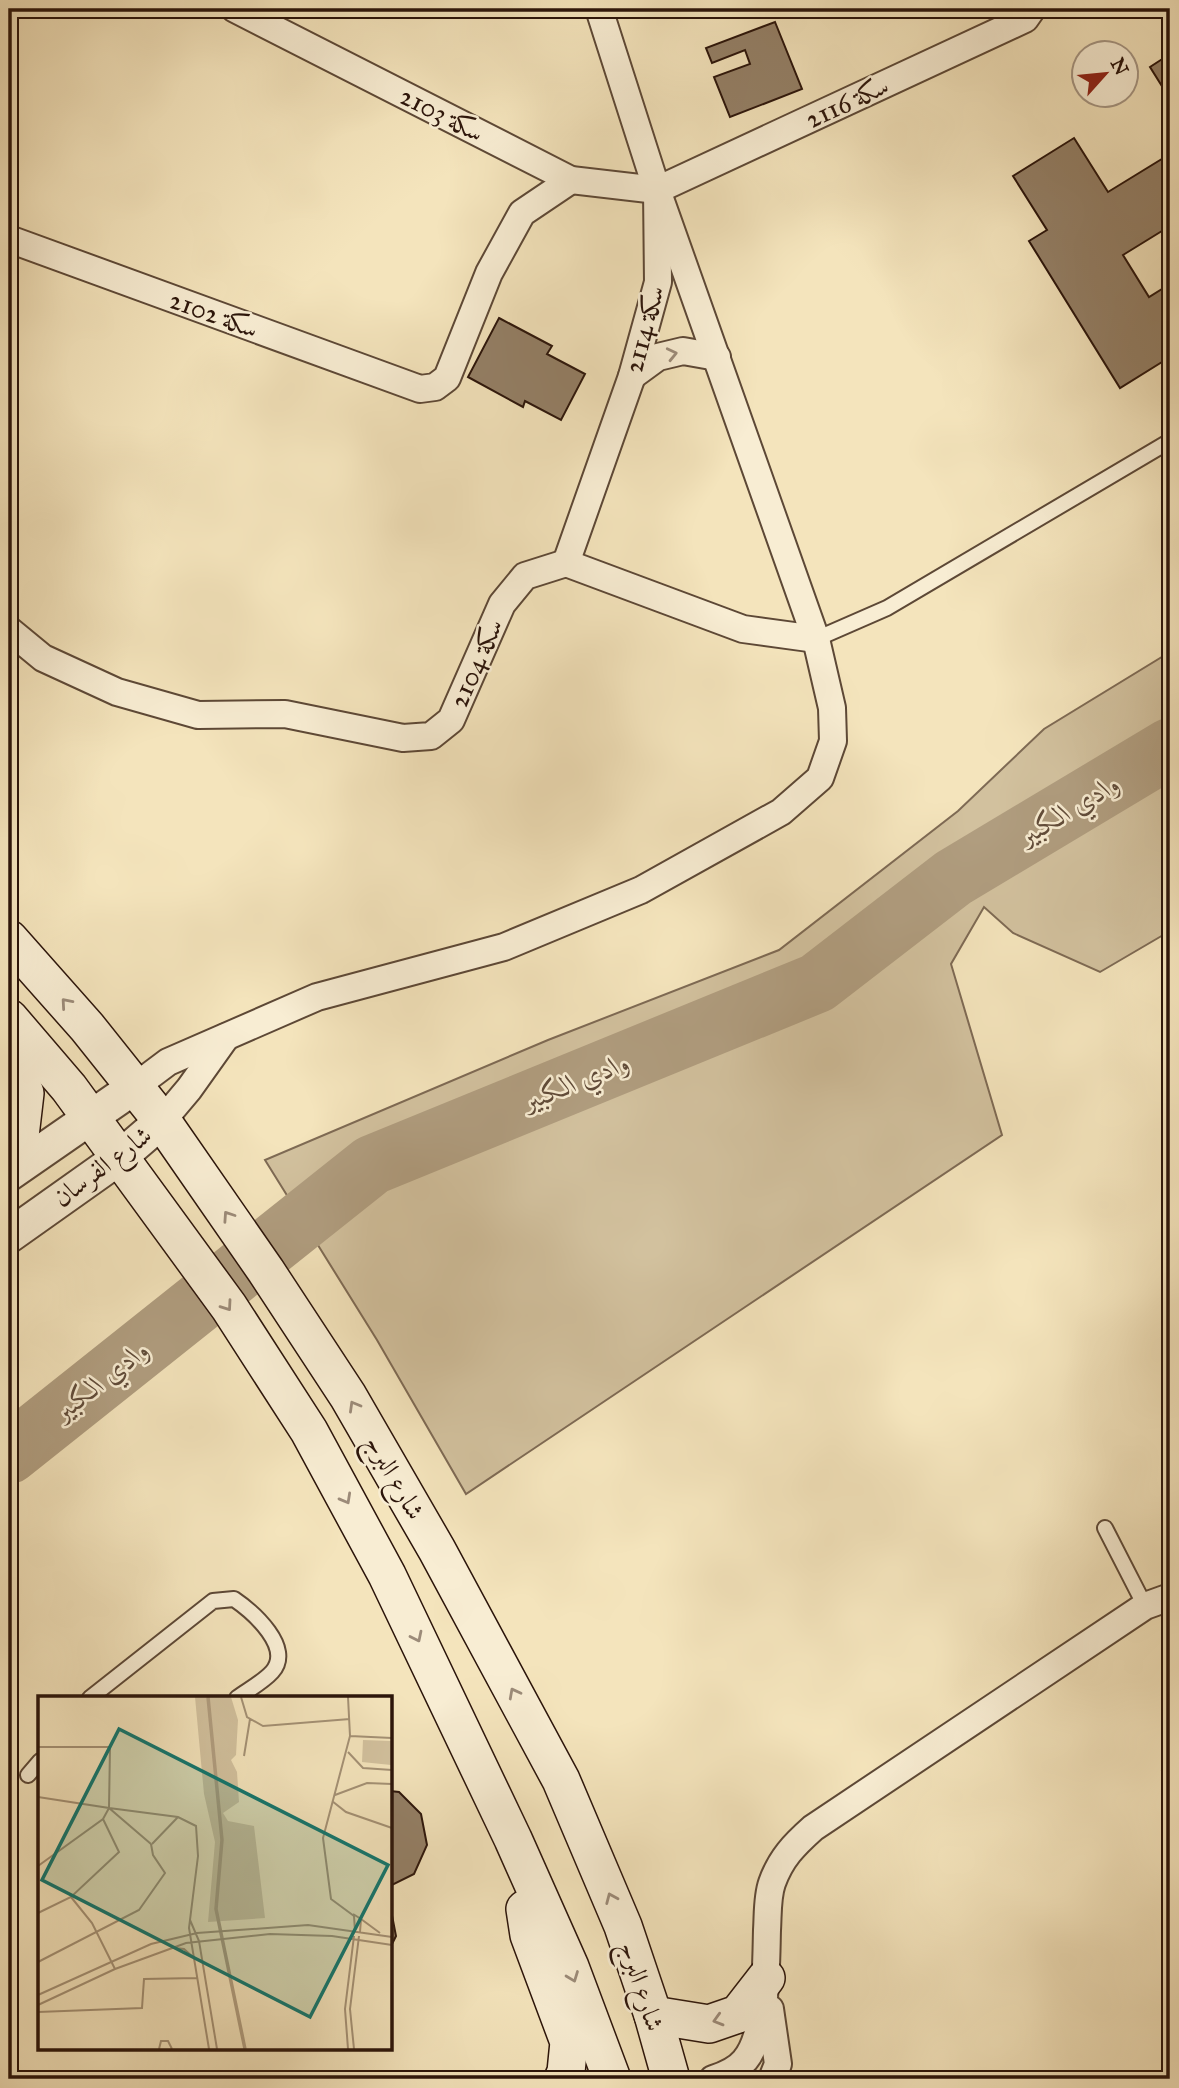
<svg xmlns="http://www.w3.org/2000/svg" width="1179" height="2088" font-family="'IM FELL Great Primer',Amiri,serif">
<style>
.green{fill:#d2c19e;stroke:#7e6a54;stroke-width:2}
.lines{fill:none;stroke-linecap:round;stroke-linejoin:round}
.river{stroke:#b09d7f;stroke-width:60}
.building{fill:#948067;stroke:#2b140a;stroke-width:2}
.service-casing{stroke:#5d4836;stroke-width:18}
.minor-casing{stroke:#5d4836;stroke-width:30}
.tertiary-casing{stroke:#5d4836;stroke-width:37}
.secondary-casing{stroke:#2b140a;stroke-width:40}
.service{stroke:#f8edd3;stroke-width:14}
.minor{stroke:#f8edd3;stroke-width:26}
.tertiary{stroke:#f8edd3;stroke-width:33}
.secondary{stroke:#f8edd3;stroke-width:37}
.oneway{stroke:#9c8b79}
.labels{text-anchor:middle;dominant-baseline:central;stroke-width:5;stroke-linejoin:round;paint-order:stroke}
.street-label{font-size:26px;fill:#2b140a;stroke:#f8edd3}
.water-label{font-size:28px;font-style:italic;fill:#604b39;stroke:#f8edd3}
.inset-river{fill:none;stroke:#b09d7f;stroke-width:3.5}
.inset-road{fill:none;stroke:#a49175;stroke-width:2}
.view{fill:#0f766e;fill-opacity:0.15;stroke:#0f766e;stroke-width:3.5}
.inset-edge{fill:none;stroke:#2b140a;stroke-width:3.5}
</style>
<rect width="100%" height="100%" fill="#f4e4bc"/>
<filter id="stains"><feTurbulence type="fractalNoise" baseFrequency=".00286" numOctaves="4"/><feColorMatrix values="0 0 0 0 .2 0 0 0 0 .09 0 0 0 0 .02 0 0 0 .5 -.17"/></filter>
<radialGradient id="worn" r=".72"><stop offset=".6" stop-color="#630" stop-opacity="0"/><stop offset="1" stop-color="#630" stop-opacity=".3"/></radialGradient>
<polygon class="green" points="1170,652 1170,931 1100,972 1013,933 984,907 951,964 1002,1135 466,1494 377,1340 265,1160 548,1040 779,950 958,811 1044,729"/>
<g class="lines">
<polyline class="river" points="9,1454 372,1165 817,983 953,878 1170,748"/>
</g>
<g class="building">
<polygon points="775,22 802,89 730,117 714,77 750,64 745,50 712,63 706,48"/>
<polygon points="1170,54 1170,99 1150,67"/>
<polygon points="1074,138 1108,192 1170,154 1170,226 1123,255 1149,297 1170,284 1170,357 1120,388 1029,241 1047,230 1013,176"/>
<polygon points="499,318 552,346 547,354 585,374 561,420 525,401 523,407 468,377"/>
<polygon points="1170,1770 1170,1809 1166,1809 1162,1771"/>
<polygon points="390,1791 399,1792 421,1814 427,1845 414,1874 390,1886"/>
<polygon points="390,1905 396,1936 390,1948"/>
</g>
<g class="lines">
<defs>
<g id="service">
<polyline points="816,639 887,608 1170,441"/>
<polyline points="1105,1528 1145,1606"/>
<path d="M90,1698L213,1601L234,1599C253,1612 294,1648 272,1672C263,1682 248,1690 237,1698"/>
<polyline points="28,1775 40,1761"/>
</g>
<g id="minor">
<polyline points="235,9 571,180 657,190"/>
<polyline points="657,190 1025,19 1032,9"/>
<polyline points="9,239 420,389 435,387 447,378 489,273 522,213 571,180"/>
<polyline points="632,376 658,357 683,351 717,357"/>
<polyline points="566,563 632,376 658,282 657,190 599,9"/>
<polyline points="9,630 43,658 117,692 198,715 285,714 403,738 431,736 451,720 502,604 525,576 566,563 743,629 816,639"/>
<polyline points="136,1086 168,1062 317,997 504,947 641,890 781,812 820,778 833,741 832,708 816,639 657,190"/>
<polyline points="162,1121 189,1089 226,1037"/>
<polyline points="770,2009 778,2064 772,2079"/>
<path d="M713,2079C725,2075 737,2070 745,2060C767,2034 766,1965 767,1930C768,1915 767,1897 772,1883C781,1858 794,1845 813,1828L1145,1606L1170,1597"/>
</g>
<g id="tertiary">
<polyline points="9,1174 136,1086"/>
<polyline points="9,1236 119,1158 162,1121"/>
</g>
<g id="secondary">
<polyline points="9,939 87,1027 162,1121 266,1271 348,1396 437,1550 561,1780 623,1926 653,2015 671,2079"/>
<polyline points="9,1018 69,1088 229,1307 309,1431 387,1575 513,1839 570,1967 612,2079"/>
<polyline points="9,1056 25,1093 18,1153 9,1166"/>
<polyline points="525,1909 529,1935 569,2042 566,2072 563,2079"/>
<polyline points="653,2015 709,2024 738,2014 766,1978"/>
</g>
</defs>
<use href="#service" class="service-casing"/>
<use href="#minor" class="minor-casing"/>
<use href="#tertiary" class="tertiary-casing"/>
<use href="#secondary" class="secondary-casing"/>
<use href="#service" class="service"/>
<use href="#minor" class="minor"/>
<use href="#tertiary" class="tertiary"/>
<use href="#secondary" class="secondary"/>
</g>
<defs><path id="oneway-chevron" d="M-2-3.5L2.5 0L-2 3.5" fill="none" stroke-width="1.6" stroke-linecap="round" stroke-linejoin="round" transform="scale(1.75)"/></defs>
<g class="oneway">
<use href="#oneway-chevron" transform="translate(672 354) rotate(-13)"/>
<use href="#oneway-chevron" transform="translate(66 1003) rotate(-131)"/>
<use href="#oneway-chevron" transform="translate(228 1216) rotate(-124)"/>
<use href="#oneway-chevron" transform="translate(227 1306) rotate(55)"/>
<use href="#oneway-chevron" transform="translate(354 1406) rotate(-120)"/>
<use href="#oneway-chevron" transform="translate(346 1499) rotate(61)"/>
<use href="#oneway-chevron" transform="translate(417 1637) rotate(64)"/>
<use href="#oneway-chevron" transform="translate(514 1693) rotate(-118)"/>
<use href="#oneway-chevron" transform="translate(611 1898) rotate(-113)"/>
<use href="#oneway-chevron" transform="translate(573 1977) rotate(69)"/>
<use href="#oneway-chevron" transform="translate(718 2020) rotate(164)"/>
</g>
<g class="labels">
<g class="street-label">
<text transform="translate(847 102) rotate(-25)">سكة 2116</text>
<text transform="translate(442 114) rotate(27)">سكة 2103</text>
<text transform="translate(214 314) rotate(20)">سكة 2102</text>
<text transform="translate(644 329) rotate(-75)">سكة 2114</text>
<text transform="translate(476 663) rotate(-66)">سكة 2104</text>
<text transform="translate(102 1166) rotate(-37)">شارع الفرسان</text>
<text transform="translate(395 1477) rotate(60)">شارع البرج</text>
<text transform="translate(642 1986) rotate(72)">شارع البرج</text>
</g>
<g class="water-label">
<text transform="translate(1069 809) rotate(-31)">وادي الكبير</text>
<text transform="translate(576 1081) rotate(-22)">وادي الكبير</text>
<text transform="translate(101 1380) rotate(-38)">وادي الكبير</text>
</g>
</g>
<g transform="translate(38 1696)">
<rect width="354" height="354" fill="#f4e4bc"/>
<path d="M157,1H193L200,24L198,59L193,64L199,76L201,106L185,117L190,125L216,130L227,222L170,226L177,146L166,98ZM325,44L353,45V69L324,66Z" fill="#d2c19e"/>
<path class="inset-river" d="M170,1L184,144L178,213L207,353"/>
<path class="inset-road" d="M203,1L209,21L225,30L312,23M310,1L312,40L285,142L293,203L316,220L317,235M312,40L354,42M0,51H72L71,112M310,56L325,72L354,74M206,60L212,23M297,99L329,87L354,88M0,101L71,112L113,148M294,105L308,116L354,132M71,112L140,121L158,130L160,160L151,232L171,353M114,148L140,121M0,170L65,123L71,112M33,201L54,227L77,273M0,217L33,201L81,156L65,123M315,218L323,223L322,236M323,223L342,237M152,224L161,245L179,353M137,252L146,253L156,262M0,266L101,214L127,177L115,159L113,148M0,299L113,248L159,237L270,229L354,241M0,309L77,273L148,247L232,238L294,240L354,249M0,316L104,312L106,283L159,282M121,353L123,345H130L134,353M310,353L307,313L316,240M316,353L312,313L321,240"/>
<path class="view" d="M81,33L350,169L272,321L4,184Z"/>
<rect width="354" height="354" class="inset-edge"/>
</g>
<rect width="1179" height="2088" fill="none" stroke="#f4e4bc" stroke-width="35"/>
<rect x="10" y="10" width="1158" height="2067" fill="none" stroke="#2b140a" stroke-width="3.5"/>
<rect x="18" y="18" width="1144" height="2053" fill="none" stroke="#2b140a" stroke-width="2"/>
<g transform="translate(1105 74) rotate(63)"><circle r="33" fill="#f8edd3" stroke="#a69683" stroke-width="2"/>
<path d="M0-5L12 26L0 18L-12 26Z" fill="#8f2418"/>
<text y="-10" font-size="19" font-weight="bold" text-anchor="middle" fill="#2b140a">N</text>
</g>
<rect width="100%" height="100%" filter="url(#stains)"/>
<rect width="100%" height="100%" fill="url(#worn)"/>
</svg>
